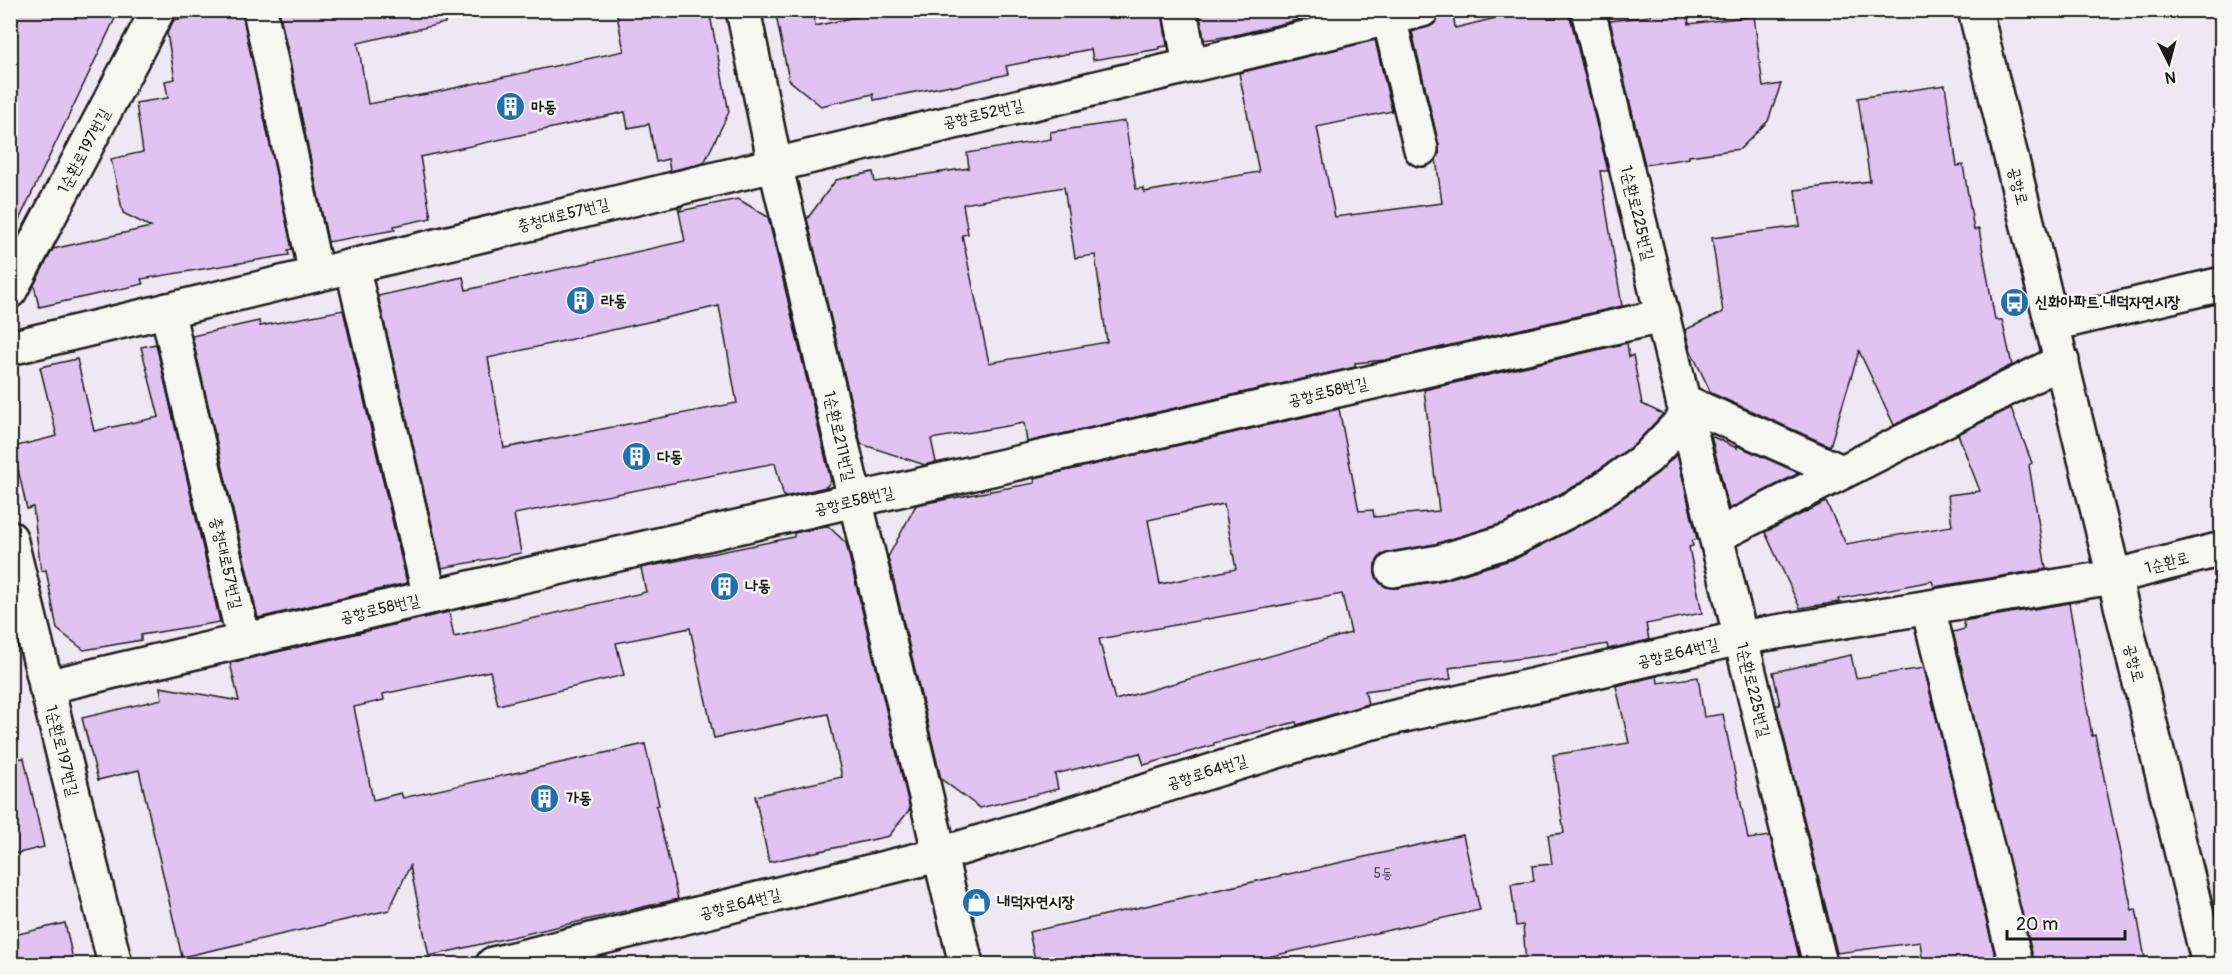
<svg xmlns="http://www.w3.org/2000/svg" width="2232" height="975" font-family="Pangolin,'Poor Story',sans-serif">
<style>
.building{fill:#e0c3f1;stroke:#1c1c1c;stroke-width:1.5;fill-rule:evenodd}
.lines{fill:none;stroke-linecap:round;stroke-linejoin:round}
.minor-casing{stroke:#1c1c1c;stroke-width:38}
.minor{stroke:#f6f6f2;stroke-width:33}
.labels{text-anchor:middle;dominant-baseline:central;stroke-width:5;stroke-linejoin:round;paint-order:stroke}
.number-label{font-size:14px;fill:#4d4651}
.poi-label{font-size:16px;font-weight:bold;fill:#1c1c1c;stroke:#f6f6f2;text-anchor:start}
.street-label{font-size:16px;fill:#1c1c1c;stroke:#f6f6f2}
</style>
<rect width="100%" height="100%" fill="#efe7f2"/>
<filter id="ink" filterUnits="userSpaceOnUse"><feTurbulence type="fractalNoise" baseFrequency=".0167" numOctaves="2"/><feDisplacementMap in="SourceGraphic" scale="12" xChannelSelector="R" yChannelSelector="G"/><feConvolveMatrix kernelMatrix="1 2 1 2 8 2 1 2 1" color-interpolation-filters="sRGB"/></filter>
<g filter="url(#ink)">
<g class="building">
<polygon points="10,10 119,10 10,239"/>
<polygon points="213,10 242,10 292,249 288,250 289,255 141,279 143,284 39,307 34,285 53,249 151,227 123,213 111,159 143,152 136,103 168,98 165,81 175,79 167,33 174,20 214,13"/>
<polygon points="279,10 444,10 445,23 358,43 368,104 427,94 624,51 616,10 709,10 729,112 704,163 670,171 668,159 656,162 649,124 628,128 625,112 420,157 431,218 394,226 395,230 328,242"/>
<polygon points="775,10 814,10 815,26 887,10 1162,10 1167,46 1159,47 1159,49 1093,60 1091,49 1006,66 1008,74 951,87 951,85 874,100 873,94 821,106 789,80"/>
<polygon points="1199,10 1339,10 1231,36 1204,40"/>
<path d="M1440,10H1453L1455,28L1528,10H1564L1571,20L1608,171H1600L1622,306L1385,360L1355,363V367L1027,442L1024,423L931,439L936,462L925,465L861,444L807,219L836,180L873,172L875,182L969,168L967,153L1051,139L1050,132L1125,121L1136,189L1144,188V192L1259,172L1239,73L1375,40L1392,111L1317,127L1335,217L1442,203L1436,159L1439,154V145L1412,32L1434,24L1440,16ZM1064,187L1075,258L1095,255L1107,342L989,363L962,235L968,234L963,204Z"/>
<polygon points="1650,10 1687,10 1689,24 1754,16 1763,87 1781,84 1768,121 1740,149 1689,156 1689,158 1645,165 1610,21 1651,16"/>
<polygon points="1945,85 1957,166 1963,165 1974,230 1979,229 1995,320 2002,320 2012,365 1894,425 1859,351 1830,446 1711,393 1690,349 1685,330 1723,312 1712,238 1800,226 1795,190 1870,181 1858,98"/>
<path d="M738,199L768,217L831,481L826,487L784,497L775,463L514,514L521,553L442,568L378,296L463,277L466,290L685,241L678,207L682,206L680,211ZM719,306L737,403L504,448L488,358Z"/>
<polygon points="343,310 407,583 258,618 192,336 259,321 260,326"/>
<path d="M1627,343L1629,357L1633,355L1642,404L1663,414L1635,444L1575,486L1504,523L1435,544L1390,552L1381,555L1375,564V574L1379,582L1386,587L1396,588L1444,580L1517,558L1596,517L1658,473L1677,454L1697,539L1692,541L1693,546L1689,547L1702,613L1646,624L1649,640L1608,649L1607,644L1539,656L1449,668L1451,679L1365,691L1368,704L1297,725L1296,722L1214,743V745L1144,765L1140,753L1055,774L1058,789L980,808L941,779L888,557L916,505L1035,483L1034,478L1339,409L1359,511L1373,510L1374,517L1439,511L1424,390ZM1224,504L1236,569L1160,584L1148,520ZM1342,594L1351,633L1115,700L1099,639Z"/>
<polygon points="156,344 220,622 141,635 141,640 84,650 57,629 46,570 41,571 33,507 27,509 13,447 57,436 40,367 77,359 94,431 159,417 141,347"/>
<polygon points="2011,408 2032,463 2029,465 2046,569 1934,587 1932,581 1838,599 1839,602 1800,608 1765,532 1826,502 1846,544 1952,526 1948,495 1980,491 1958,434"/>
<polygon points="1711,436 1737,448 1736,445 1799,473 1729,509"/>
<polygon points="828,526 846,543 910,809 889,836 769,862 755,796 842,777 828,714 714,738 690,628 616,643 624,675 498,705 490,671 383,694 384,700 354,707 373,800 401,793 403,798 645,744 659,805 656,806 678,899 429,956 410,866 389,910 182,957 139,770 98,780 82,718 162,699 160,687 239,701 230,663 449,612 454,637 646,592 641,568 794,537 794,533"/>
<polygon points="2069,603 2092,736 2095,735 2132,910 2136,909 2146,964 2034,964 1953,632 1965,629 1963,621"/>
<polygon points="1851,655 1856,678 1924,668 1997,964 1923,964 1920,942 1837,953 1776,705 1780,705 1773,672"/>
<polygon points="1657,676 1658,683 1698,677 1704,717 1723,714 1748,839 1770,836 1799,957 1764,964 1526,964 1523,925 1516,926 1511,884 1534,881 1532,866 1552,864 1548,835 1564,833 1553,755 1629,743 1616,686"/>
<polygon points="24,758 44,847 10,855 10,759"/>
<polygon points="1463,835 1480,910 1236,964 1036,964 1029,932"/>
<polygon points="65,923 74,964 10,964 10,936"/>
</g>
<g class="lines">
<defs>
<g id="minor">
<polyline points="260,10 316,274"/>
<polyline points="743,10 775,164 966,964"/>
<polyline points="1180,10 1190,65"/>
<polyline points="1588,10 1820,964"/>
<polyline points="1975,10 2209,964"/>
<polyline points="1389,18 1421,149"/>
<polyline points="352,266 430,597"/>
<polyline points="10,291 158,10"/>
<polyline points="167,310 244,641"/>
<polyline points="2053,324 2222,284"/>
<polyline points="10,348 1422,10"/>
<polyline points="1683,401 1842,472"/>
<polyline points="1716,536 2062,361"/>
<polyline points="10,538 115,964"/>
<polyline points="1393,570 1439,562 1511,540 1585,502 1647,458 1687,416"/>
<polyline points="1928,608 2016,964"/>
<polyline points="46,687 430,597 1662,316"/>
<polyline points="493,964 938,855 1365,724 1740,638 2113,577 2222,549"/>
</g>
</defs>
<use href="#minor" class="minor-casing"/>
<use href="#minor" class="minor"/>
</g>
</g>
<defs>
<symbol id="building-disc" viewBox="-11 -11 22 22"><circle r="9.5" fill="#1f6fb2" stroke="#f6f6f2"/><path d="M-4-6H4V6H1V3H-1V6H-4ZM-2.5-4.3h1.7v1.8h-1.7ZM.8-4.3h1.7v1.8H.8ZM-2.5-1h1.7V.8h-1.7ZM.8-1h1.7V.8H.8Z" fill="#fff"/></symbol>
<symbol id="bus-disc" viewBox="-11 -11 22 22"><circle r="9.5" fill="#1f6fb2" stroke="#f6f6f2"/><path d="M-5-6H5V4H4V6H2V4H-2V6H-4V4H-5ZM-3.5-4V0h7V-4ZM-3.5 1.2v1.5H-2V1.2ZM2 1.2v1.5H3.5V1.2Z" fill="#fff"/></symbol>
<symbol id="shop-disc" viewBox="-11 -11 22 22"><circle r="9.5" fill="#1f6fb2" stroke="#f6f6f2"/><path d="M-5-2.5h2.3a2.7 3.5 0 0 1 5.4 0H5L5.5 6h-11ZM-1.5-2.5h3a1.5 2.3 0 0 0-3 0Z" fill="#fff"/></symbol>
</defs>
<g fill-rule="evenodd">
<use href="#building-disc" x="494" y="90" width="33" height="33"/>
<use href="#building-disc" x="564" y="284" width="33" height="33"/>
<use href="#bus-disc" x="1998" y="286" width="33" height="33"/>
<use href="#building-disc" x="620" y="440" width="33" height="33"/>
<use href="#building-disc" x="708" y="570" width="33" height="33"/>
<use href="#building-disc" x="528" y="782" width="33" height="33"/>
<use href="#shop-disc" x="960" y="886" width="33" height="33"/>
</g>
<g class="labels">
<g class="number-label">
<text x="1383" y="873">5동</text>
</g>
<g class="poi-label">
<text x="531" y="107">마동</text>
<text x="601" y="301">라동</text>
<text x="2035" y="302">신화아파트.내덕자연시장</text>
<text x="657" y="457">다동</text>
<text x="745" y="586">나동</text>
<text x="566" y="798">가동</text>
<text x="997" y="902">내덕자연시장</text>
</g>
<g class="street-label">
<text transform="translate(983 114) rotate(-13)">공항로52번길</text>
<text transform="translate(84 151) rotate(-62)">1순환로197번길</text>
<text transform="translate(2018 186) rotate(76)">공항로</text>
<text transform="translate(1637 213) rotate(76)">1순환로225번길</text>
<text transform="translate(563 215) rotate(-14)">충청대로57번길</text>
<text transform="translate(1328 392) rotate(-13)">공항로58번길</text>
<text transform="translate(839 436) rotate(77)">1순환로211번길</text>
<text transform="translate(854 501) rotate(-13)">공항로58번길</text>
<text transform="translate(226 563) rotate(77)">충청대로57번길</text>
<text transform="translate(2167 563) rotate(-15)">1순환로</text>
<text transform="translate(380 609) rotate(-13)">공항로58번길</text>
<text transform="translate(1678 653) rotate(-13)">공항로64번길</text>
<text transform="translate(2134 663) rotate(76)">공항로</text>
<text transform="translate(1753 690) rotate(76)">1순환로225번길</text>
<text transform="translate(62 751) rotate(76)">1순환로197번길</text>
<text transform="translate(1207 772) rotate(-17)">공항로64번길</text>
<text transform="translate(740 904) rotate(-14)">공항로64번길</text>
</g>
</g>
<rect width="2232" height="975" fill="none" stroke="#f6f6f2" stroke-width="36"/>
<rect x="18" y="18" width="2196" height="939" fill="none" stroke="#1c1c1c" stroke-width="2" filter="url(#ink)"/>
<g transform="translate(2169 63) rotate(174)" stroke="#f6f6f2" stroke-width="4.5" paint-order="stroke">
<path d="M0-4.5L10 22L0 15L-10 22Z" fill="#1c1c1c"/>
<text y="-9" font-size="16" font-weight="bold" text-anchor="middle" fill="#1c1c1c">N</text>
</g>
<path d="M2007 930v9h118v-9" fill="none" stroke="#1c1c1c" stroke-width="3"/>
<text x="2016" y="930" font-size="18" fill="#1c1c1c" stroke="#f6f6f2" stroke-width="4.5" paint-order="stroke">20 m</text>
</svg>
